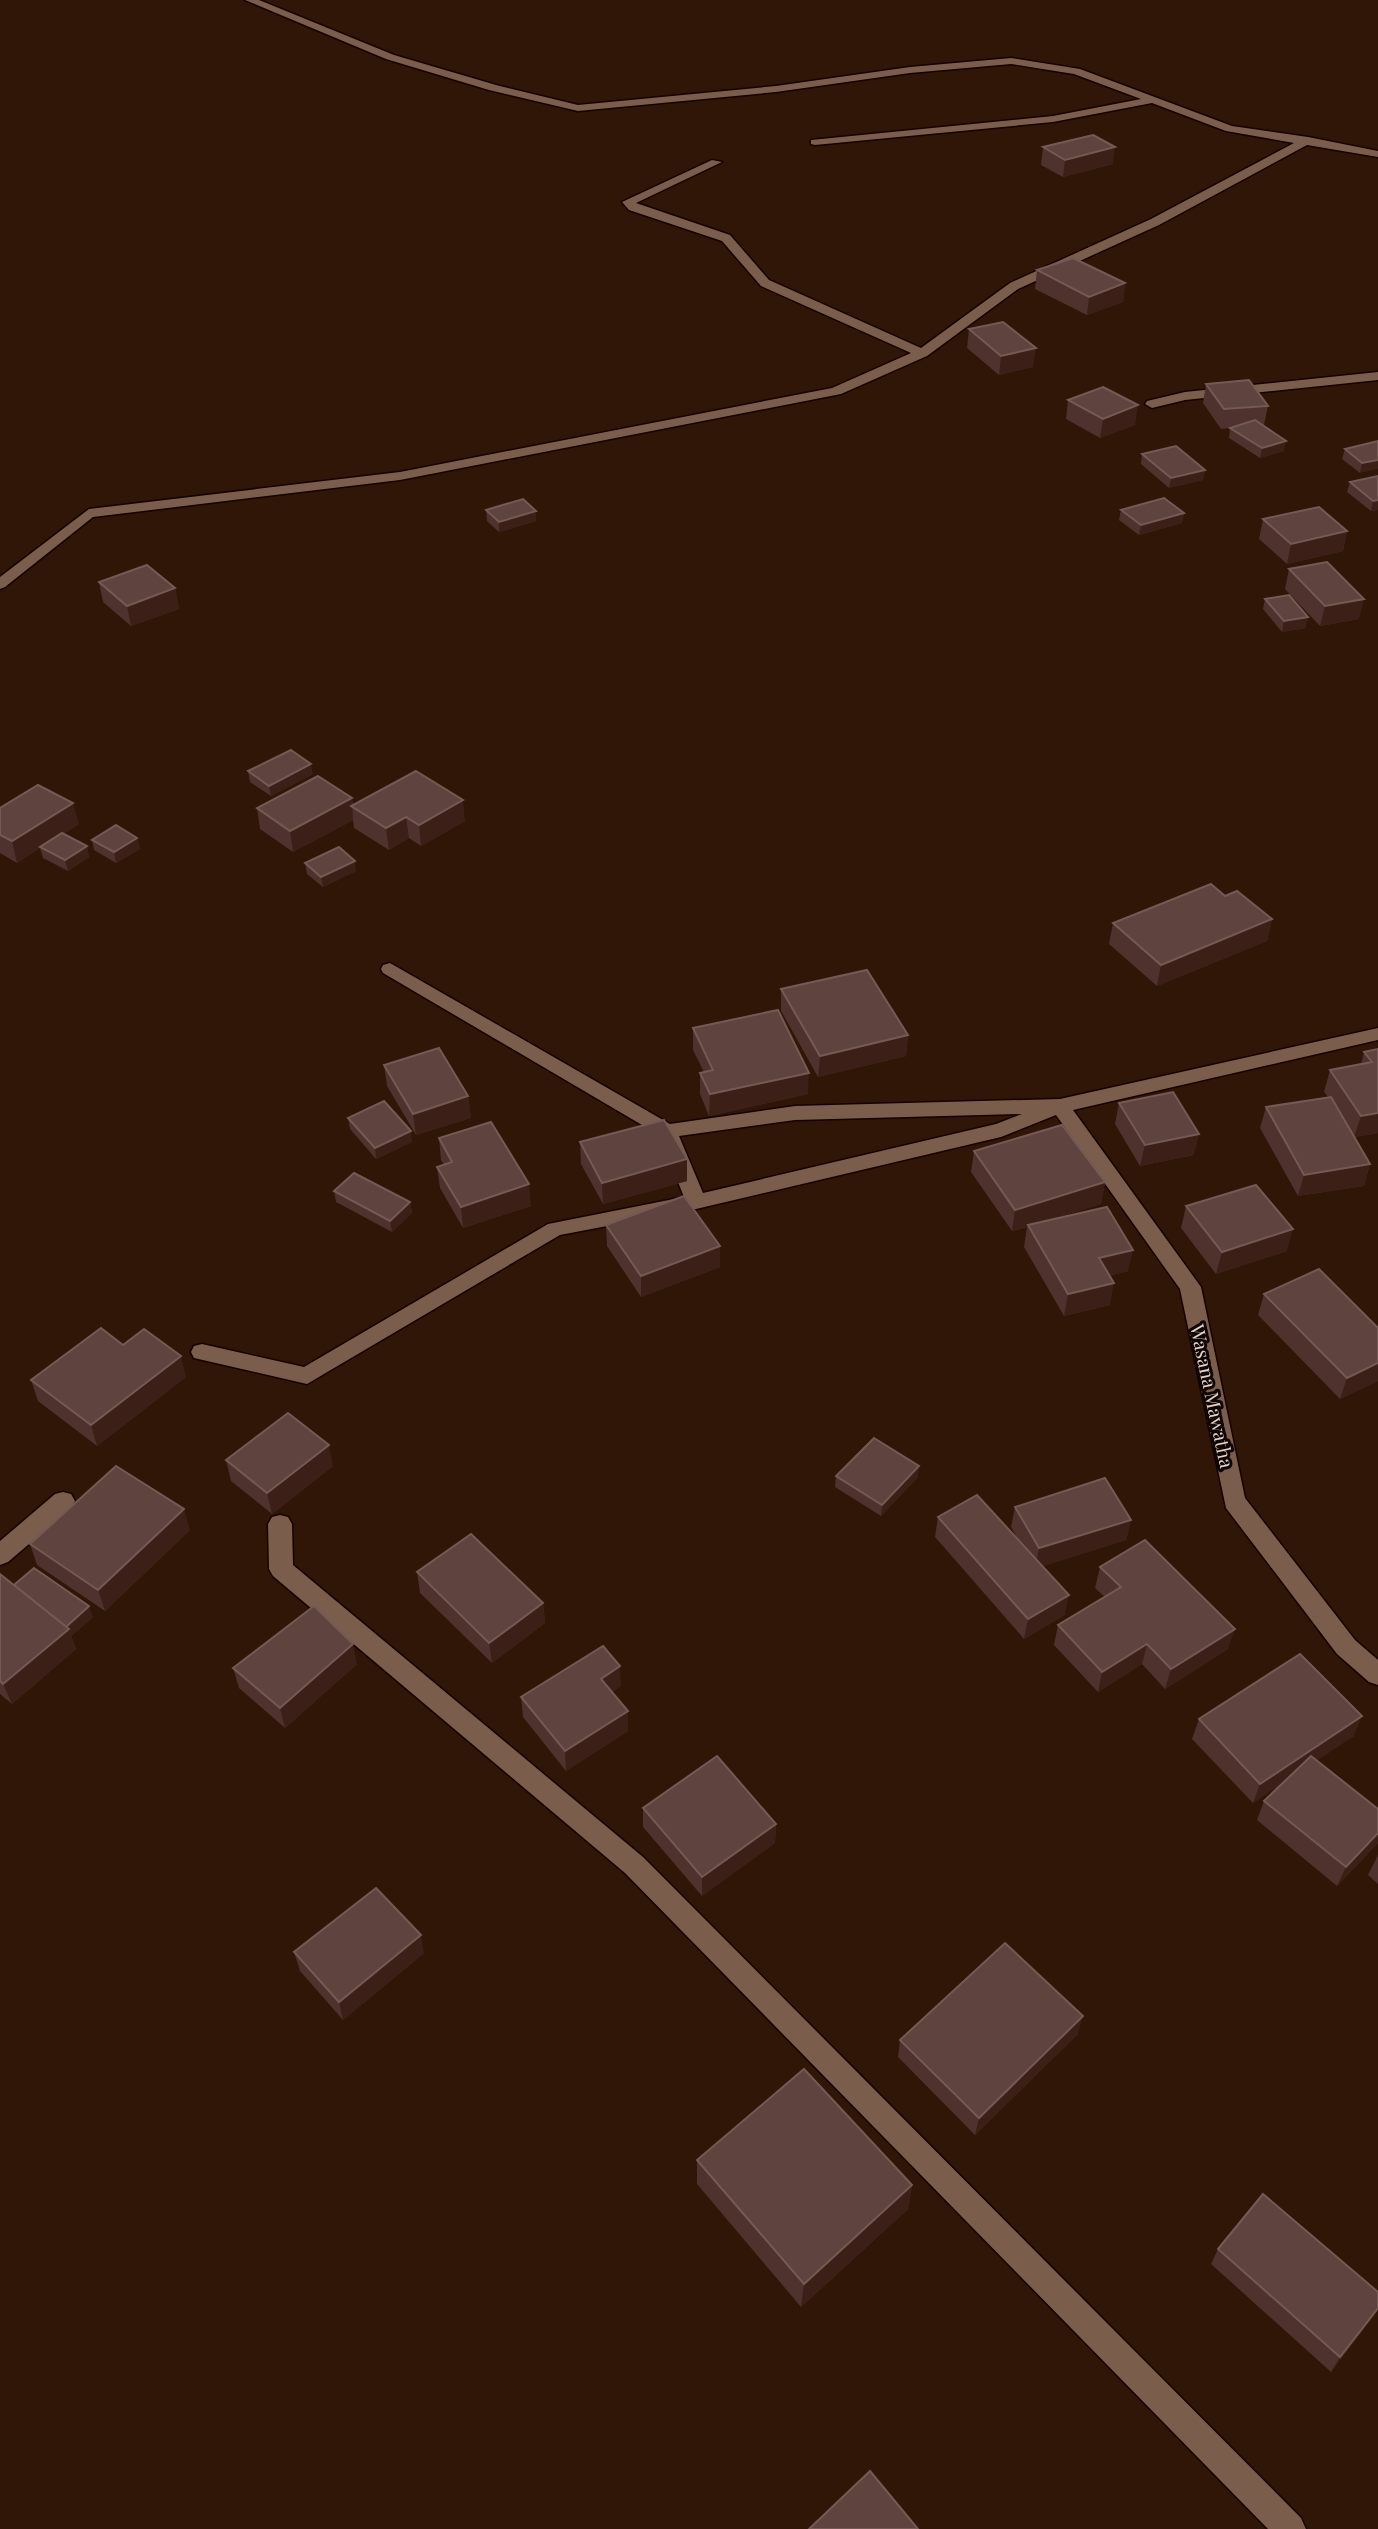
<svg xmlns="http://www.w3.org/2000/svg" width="1378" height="2529" font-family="'Playfair Display',serif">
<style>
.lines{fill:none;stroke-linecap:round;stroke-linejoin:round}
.street-casing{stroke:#160200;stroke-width:3}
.street{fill:#7b5d4c;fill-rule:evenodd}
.wall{fill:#4f312e}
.shaded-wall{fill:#3c1f17}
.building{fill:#5f433f;stroke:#745954;stroke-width:2}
.labels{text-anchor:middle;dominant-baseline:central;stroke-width:6;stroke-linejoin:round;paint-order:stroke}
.street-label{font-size:19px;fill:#e5d3ca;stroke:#0f0502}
</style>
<rect width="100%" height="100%" fill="#2f1607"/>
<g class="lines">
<defs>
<g id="street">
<polygon points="245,0 259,0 394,55 496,85 578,105 776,86 910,67 1011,58 1080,69 1232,126 1308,137 1378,151 1378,157 1307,145 1159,225 1018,289 927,356 841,394 400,480 93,517 5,587 0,589 0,577 89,509 400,472 832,388 911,353 761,286 722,241 629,210 622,202 712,160 722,162 636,203 730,235 769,280 921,348 1010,283 1151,219 1294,143 1226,131 1152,103 1053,122 815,145 811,144 811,140 1053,116 1141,99 1074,74 1011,64 910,73 776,92 578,111 489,90 386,59"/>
<polygon points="1378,372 1378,380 1185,400 1152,408 1145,404 1147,401 1185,392"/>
<path d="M390,963L670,1124L795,1106L1060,1099L1378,1028V1040L1073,1110L1201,1287L1245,1498L1355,1640L1378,1660V1685L1369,1682L1337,1654L1226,1508L1180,1289L1056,1115L1001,1137L696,1209L560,1235L307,1384L194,1358L191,1352L194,1346L202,1344L304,1367L548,1224L684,1197L659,1135L383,973L381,969L383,965ZM1022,1114L996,1124L703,1193L679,1136L795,1120Z"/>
<polygon points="63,1492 71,1494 75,1501 71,1508 8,1562 0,1565 0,1541 55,1494"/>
<polygon points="280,1515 288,1517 292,1524 293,1565 643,1857 1301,2518 1306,2529 1268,2529 625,1873 273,1576 269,1569 268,1524 272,1517"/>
</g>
</defs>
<use href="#street" class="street-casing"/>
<use href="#street" class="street"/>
</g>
<g class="wall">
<polygon points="1043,147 1113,164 1063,177 1041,165"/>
<polygon points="1037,270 1125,283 1123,302 1087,315 1035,289"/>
<polygon points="969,329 1033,367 999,375 967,348"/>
<polygon points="1206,384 1268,406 1264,425 1262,425 1284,451 1260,458 1229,438 1230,428 1221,429 1203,403"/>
<polygon points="1068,400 1135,425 1100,438 1066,419"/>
<polygon points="1378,441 1360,473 1342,459 1345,449"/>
<polygon points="1142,454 1205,470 1203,480 1169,488 1141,464"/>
<polygon points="1378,476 1378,510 1371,511 1347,492 1350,482"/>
<polygon points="486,510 536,511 536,521 499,532 487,521"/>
<polygon points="1121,510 1184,513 1182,523 1139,535 1119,520"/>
<polygon points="1263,519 1347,531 1343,551 1287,564 1259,539"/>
<polygon points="1289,569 1359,619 1320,626 1285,589"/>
<polygon points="99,582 175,588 179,609 131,626 103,602"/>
<polygon points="1265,599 1306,628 1282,632 1263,609"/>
<polygon points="248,771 313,774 271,796 250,782"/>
<polygon points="352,798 353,806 465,821 421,846 409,838 389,850 354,828 353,820 293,852 260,829 257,808"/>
<polygon points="0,808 79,824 63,834 87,846 89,857 68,871 43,858 40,848 17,863 0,853"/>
<polygon points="137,838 140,849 116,863 94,850 92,840"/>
<polygon points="305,863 356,871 323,887 307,874"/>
<polygon points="1272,919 1267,941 1157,986 1109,944 1113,923"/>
<polygon points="781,989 908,1035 906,1056 818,1077 781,1011"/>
<polygon points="693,1028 808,1094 709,1116 700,1094 700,1073 704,1072 693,1050"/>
<polygon points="1378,1049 1378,1133 1355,1137 1370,1164 1364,1186 1298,1196 1260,1128 1266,1107 1328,1097 1324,1092 1330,1070 1361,1064 1364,1052"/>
<polygon points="384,1065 468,1096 471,1118 416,1135 387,1086"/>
<polygon points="1119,1103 1194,1155 1140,1166 1115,1124"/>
<polygon points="348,1118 412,1142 376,1159 350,1129"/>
<polygon points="439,1138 531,1206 463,1228 440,1188 437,1167 444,1165 441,1160"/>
<polygon points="580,1142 687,1159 687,1181 603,1204 581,1164"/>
<polygon points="974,1151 1105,1182 1101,1204 1042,1222 1128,1271 1109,1276 1110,1305 1064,1316 1024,1247 1027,1227 1012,1231 971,1172"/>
<polygon points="334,1191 410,1202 412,1213 392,1232 336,1202"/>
<polygon points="1186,1206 1287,1251 1216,1274 1181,1228"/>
<polygon points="606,1225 720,1246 720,1267 641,1297 607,1246"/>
<polygon points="1264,1294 1378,1328 1378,1381 1340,1399 1258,1315"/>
<polygon points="123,1345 186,1377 97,1446 38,1401 31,1380"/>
<polygon points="226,1460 333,1466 272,1514 231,1481"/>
<polygon points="836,1476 918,1477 881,1516 835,1487"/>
<polygon points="1015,1507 1131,1520 1126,1540 1043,1566 1065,1615 1024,1639 935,1537 938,1517 1018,1539 1011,1527"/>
<polygon points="190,1530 105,1611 37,1565 30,1544"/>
<polygon points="1100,1567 1228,1649 1165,1689 1142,1664 1098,1692 1054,1645 1058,1625 1105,1597 1095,1588"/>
<polygon points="417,1572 543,1603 545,1623 492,1663 420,1593"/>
<polygon points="0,1574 14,1585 93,1617 71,1636 76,1649 12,1704 0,1694"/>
<polygon points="357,1664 285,1728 239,1688 233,1668"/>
<polygon points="621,1686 612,1692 628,1711 628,1731 566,1771 523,1717 521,1697"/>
<polygon points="1199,1719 1354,1736 1317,1760 1378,1809 1378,1843 1337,1886 1257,1820 1264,1801 1281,1784 1253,1803 1192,1739"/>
<polygon points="643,1808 776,1824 775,1843 702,1896 643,1827"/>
<polygon points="1378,1855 1378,1884 1368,1875"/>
<polygon points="294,1952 424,1953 343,2020 300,1971"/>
<polygon points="1078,2034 975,2135 898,2057 900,2040"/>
<polygon points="697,2160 912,2185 908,2209 801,2307 697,2184"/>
<polygon points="1218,2249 1375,2314 1331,2372 1211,2264"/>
</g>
<g class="shaded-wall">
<polygon points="1115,147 1113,164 1063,177 1065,160"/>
<polygon points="1125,283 1123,302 1087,315 1089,297"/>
<polygon points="1036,348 1033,367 999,375 1001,356"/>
<polygon points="1138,405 1135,425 1100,438 1103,419"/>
<polygon points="1286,441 1284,451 1260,458 1262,448"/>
<polygon points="1378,460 1378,469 1360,473 1362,463"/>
<polygon points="1205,470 1203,480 1169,488 1171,478"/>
<polygon points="1378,500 1378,510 1371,511 1373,501"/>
<polygon points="536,511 536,521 499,532 499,522"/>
<polygon points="1184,513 1182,523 1139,535 1141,525"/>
<polygon points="1347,531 1343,551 1287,564 1291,544"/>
<polygon points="175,588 179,609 131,626 127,606"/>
<polygon points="1364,599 1359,619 1320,626 1325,606"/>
<polygon points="1308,617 1306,628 1282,632 1284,621"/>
<polygon points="311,764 313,774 271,796 269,786"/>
<polygon points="352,798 353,820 293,852 290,831"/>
<polygon points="463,800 465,821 421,846 419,825"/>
<polygon points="73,803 79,824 17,863 12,841"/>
<polygon points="406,817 409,838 389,850 386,828"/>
<polygon points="137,838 140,849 116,863 114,852"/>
<polygon points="87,846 89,857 68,871 65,860"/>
<polygon points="355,861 356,871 323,887 321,877"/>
<polygon points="1272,919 1267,941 1157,986 1161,965"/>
<polygon points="908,1035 906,1056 818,1077 820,1056"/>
<polygon points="809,1073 808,1094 709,1116 710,1094"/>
<polygon points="468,1096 471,1118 416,1135 413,1114"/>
<polygon points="1378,1113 1378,1133 1354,1137 1361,1116"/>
<polygon points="411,1131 412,1142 376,1159 375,1148"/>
<polygon points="1199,1134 1194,1155 1140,1166 1145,1145"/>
<polygon points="687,1159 687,1181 603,1204 602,1183"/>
<polygon points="1370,1164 1364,1186 1298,1196 1304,1175"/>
<polygon points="1105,1182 1101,1204 1012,1231 1015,1210"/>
<polygon points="529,1184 531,1206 463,1228 461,1207"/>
<polygon points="410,1202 412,1213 392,1232 390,1221"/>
<polygon points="1293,1229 1287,1251 1216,1274 1222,1252"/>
<polygon points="720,1246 720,1267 641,1297 641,1276"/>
<polygon points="1133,1250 1128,1271 1095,1279 1099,1258"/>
<polygon points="1114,1283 1110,1305 1064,1316 1068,1294"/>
<polygon points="181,1356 186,1377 97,1446 91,1425"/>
<polygon points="1378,1363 1378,1381 1340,1399 1347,1378"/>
<polygon points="329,1445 333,1466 272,1514 267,1493"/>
<polygon points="919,1466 918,1477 881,1516 882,1505"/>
<polygon points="184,1509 190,1530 105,1611 98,1590"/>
<polygon points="1131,1520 1126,1540 1035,1569 1039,1548"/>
<polygon points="1069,1595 1065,1615 1024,1639 1028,1619"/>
<polygon points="543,1603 545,1623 492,1663 489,1643"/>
<polygon points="89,1606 93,1617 71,1636 76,1649 12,1704 3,1684"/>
<polygon points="1235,1629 1228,1649 1165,1689 1171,1669"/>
<polygon points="353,1644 357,1664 285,1728 280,1708"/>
<polygon points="1147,1644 1142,1664 1098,1692 1102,1672"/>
<polygon points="620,1666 621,1686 602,1699 601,1679"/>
<polygon points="628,1711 628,1731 566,1771 565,1751"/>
<polygon points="1362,1716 1354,1736 1253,1803 1260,1784"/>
<polygon points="776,1824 775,1843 702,1896 702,1877"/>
<polygon points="1378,1833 1378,1843 1337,1886 1346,1867"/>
<polygon points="421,1935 424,1953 343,2020 339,2002"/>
<polygon points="1083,2016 1078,2034 975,2135 979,2118"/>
<polygon points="912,2185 908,2209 801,2307 804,2284"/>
<polygon points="1378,2308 1375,2314 1331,2372 1340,2357"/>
</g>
<g class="building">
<polygon points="1093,135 1115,147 1065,160 1043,147"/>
<polygon points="1073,258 1125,283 1089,297 1037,270"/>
<polygon points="1003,322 1036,348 1001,356 969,329"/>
<polygon points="1249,380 1268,406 1224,409 1206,384"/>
<polygon points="1103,387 1138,405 1103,419 1068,400"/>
<polygon points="1255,420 1286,441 1262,448 1230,428"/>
<polygon points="1378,441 1378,460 1362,463 1345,449"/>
<polygon points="1176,446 1205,470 1171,478 1142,454"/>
<polygon points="1378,476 1378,500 1373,501 1350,482"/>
<polygon points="1164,498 1184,513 1141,525 1121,510"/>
<polygon points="523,499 536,511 499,522 486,510"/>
<polygon points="1319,507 1347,531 1291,544 1263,519"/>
<polygon points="1327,562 1364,599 1325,606 1289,569"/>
<polygon points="147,565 175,588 127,606 99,582"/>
<polygon points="1289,595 1308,617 1284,621 1265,599"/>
<polygon points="291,750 311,764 269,786 248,771"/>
<polygon points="416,771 463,800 419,825 406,817 386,828 351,806"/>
<polygon points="318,776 352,798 290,831 257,808"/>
<polygon points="38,785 73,803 12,841 0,835 0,808"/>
<polygon points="116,825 137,838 114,852 92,840"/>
<polygon points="62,833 87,846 65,860 40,847"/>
<polygon points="339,847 355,861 321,877 305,863"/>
<polygon points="1211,884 1225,896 1237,891 1272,919 1161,965 1113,923"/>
<polygon points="867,970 908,1035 820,1056 781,989"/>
<polygon points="778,1010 809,1073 710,1094 700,1073 713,1070 693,1028"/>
<polygon points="439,1048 468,1096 413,1114 384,1065"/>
<polygon points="1378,1049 1378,1113 1361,1116 1330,1070 1372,1062 1364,1052"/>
<polygon points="1173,1092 1199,1134 1145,1145 1119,1103"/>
<polygon points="1331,1097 1370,1164 1304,1175 1266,1107"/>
<polygon points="384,1101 411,1131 375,1148 348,1118"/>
<polygon points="664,1120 687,1159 602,1183 580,1142"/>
<polygon points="491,1122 529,1184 461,1207 437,1167 452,1162 439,1138"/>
<polygon points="1062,1125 1105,1182 1015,1210 974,1151"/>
<polygon points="354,1173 410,1202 390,1221 334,1191"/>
<polygon points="1256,1185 1293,1229 1222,1252 1186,1206"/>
<polygon points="684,1196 720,1246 641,1276 606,1225"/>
<polygon points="1107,1207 1133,1250 1099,1258 1114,1283 1068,1294 1028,1225"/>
<polygon points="1319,1269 1378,1328 1378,1363 1347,1378 1264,1294"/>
<polygon points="101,1328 123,1345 144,1329 181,1356 91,1425 31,1380"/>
<polygon points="288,1413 329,1445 267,1493 226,1460"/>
<polygon points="874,1438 919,1466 882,1505 836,1476"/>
<polygon points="116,1466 184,1509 98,1590 30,1544"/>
<polygon points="1105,1478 1131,1520 1039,1548 1015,1507"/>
<polygon points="977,1495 1069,1595 1028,1619 938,1517"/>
<polygon points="471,1534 543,1603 489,1643 417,1572"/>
<polygon points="1145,1540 1235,1629 1171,1669 1147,1644 1102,1672 1058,1625 1121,1587 1100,1567"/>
<polygon points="34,1568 89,1606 66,1627 14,1585"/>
<polygon points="0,1574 69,1629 3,1684 0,1681"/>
<polygon points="314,1606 353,1644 280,1708 233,1668"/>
<polygon points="603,1646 620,1666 601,1679 628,1711 565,1751 521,1697"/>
<polygon points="1300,1654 1362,1716 1260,1784 1199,1719"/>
<polygon points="717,1756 776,1824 702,1877 643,1808"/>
<polygon points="1311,1756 1378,1809 1378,1833 1346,1867 1264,1801"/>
<polygon points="376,1888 421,1935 339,2002 294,1952"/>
<polygon points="1005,1943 1083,2016 979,2118 900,2040"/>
<polygon points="804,2069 912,2185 804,2284 697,2160"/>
<polygon points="1263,2194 1378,2292 1378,2308 1340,2357 1218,2249"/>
<polygon points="870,2471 918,2529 809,2529"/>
</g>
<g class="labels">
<g class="street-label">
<text transform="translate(1213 1396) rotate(78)">Wasana Mawatha</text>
</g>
</g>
</svg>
